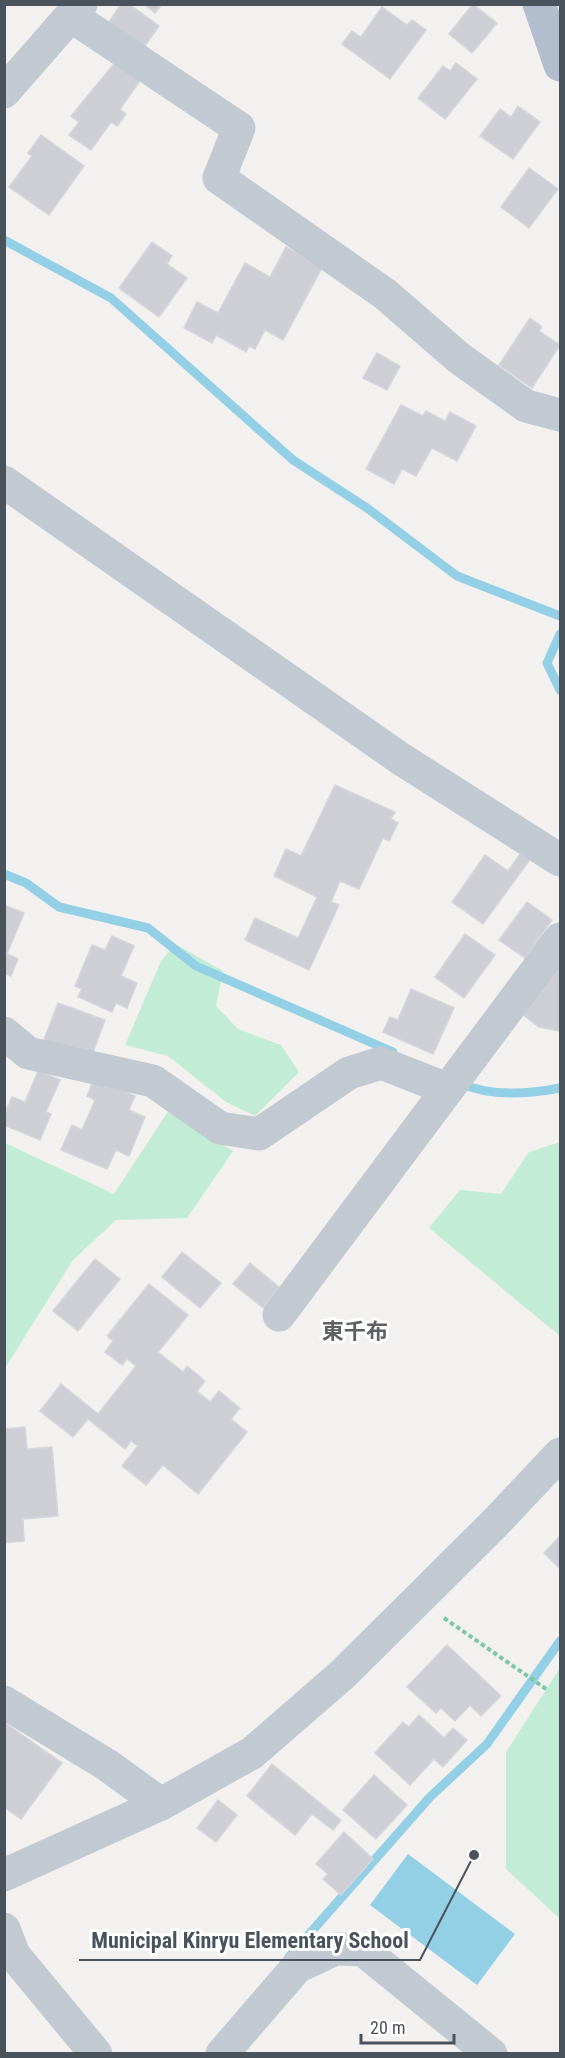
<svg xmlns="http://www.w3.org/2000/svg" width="565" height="2058" font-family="'Roboto Condensed','Noto Sans JP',sans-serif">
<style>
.green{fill:#c3ecd6}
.water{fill:#93cfe5}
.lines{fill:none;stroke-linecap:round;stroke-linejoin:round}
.stream{stroke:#93cfe5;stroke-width:9}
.building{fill:#cecfd4;stroke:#d5d6db;stroke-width:1.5}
.path{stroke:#7dc7a8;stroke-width:4;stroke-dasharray:4.5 3;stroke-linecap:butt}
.minor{stroke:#c2c9d1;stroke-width:33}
.primary{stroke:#b2becd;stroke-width:33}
.labels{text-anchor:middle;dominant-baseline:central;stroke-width:6;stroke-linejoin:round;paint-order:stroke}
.neighbourhood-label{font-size:22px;font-weight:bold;fill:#5d6065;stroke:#fff}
.leader{fill:none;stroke:#4a525c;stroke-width:2}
.callout-dot{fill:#4a525c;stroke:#fff;stroke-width:2}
.callout-label{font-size:22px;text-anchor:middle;font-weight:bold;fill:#4a525c;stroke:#fff;stroke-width:6;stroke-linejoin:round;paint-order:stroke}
</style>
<rect width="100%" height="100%" fill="#f2f1f0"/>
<g class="green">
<polygon points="175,944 223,971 216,1006 238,1029 281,1045 299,1072 255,1116 226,1102 168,1056 125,1045 161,961"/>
<polygon points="169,1110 233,1151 187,1218 116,1220 73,1260 5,1368 5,1143 114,1194"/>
<polygon points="560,1142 560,1336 429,1228 460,1190 501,1194 529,1152"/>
<polygon points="560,1668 560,1919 506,1869 506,1752"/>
</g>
<polygon class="water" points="408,1854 515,1934 477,1985 370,1905"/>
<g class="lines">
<g class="stream">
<polyline points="4,240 111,298 293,460 367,508 457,576 560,616"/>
<polyline points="560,634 547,663 560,690"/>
<polyline points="4,874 26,883 59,907 148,928 196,966 393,1052"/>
<path d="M460,1083C490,1097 529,1094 560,1088"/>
<polyline points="289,1957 430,1797 487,1744 560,1641"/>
</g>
</g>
<g class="building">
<polygon points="121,4 129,4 159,26 142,50 107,25"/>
<polygon points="144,4 162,4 155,13"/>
<polygon points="473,4 497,23 472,53 449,34"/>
<polygon points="382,7 407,25 412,20 426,30 390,79 342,44 352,31 361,37"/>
<polygon points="117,60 142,78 120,109 126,114 117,126 111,122 91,150 69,135 79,122 71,116"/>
<polygon points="456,63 477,79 445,119 418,98 443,66 450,71"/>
<polygon points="518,106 540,122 513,159 480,136 500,109 511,117"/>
<polygon points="41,135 84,166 49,215 9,187 32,156 28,153"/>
<polygon points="529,168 558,189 529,228 501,207"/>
<polygon points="152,242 172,256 167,264 187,278 159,317 119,288"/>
<polygon points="286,247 323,266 283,340 265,330 255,349 249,346 246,352 216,335 212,343 184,328 197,302 218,313 245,263 270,277"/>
<polygon points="530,318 542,327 539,331 560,345 532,388 499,365"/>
<polygon points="377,353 400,366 387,390 363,378"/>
<polygon points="401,405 423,416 426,411 445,421 450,412 476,426 457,461 432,448 416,476 402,469 394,484 366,469"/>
<polygon points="335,785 395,812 391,819 398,823 389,841 383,838 359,889 340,881 331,902 339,905 309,970 245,940 255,918 298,938 317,897 274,876 286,849 301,856"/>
<polygon points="522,851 531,858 483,924 452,902 485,855 508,871"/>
<polygon points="527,902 552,920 525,958 499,940"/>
<polygon points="4,905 24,913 7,954 18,959 11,976 4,973"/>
<polygon points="465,934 495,955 464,998 435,977"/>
<polygon points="112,936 134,946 121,976 137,983 127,1008 116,1003 112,1012 78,997 82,989 75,986 92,945 105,950"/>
<polygon points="560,963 560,1028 559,1031 539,1027 521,1013"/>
<polygon points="411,989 454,1008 433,1054 383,1032 390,1017 398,1020"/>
<polygon points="58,1003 105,1020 89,1063 42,1045"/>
<polygon points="38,1071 60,1080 46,1112 51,1114 40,1140 4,1125 4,1115 12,1097 25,1102"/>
<polygon points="94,1079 135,1096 129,1110 145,1117 129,1156 116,1150 107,1169 61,1150 72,1125 82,1130 95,1100 87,1096"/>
<polygon points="182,1252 221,1283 200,1308 162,1277"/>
<polygon points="95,1259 120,1279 78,1331 53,1311"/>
<polygon points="250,1263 279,1287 263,1308 233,1284"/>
<polygon points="149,1284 188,1315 158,1352 183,1372 187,1366 205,1381 197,1391 210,1402 219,1391 240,1408 231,1419 247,1432 198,1494 163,1465 146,1485 122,1466 138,1446 131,1441 125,1449 88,1419 73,1437 40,1411 61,1384 98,1414 136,1366 127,1359 122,1365 105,1352 113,1341 107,1336"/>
<polygon points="25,1427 27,1449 52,1447 58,1516 23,1519 24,1541 4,1543 4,1429"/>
<polygon points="560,1536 560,1569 544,1553"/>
<polygon points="447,1645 501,1696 481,1716 470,1705 455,1721 441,1708 436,1713 407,1687"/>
<polygon points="419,1715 444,1738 453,1728 467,1740 443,1767 434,1759 410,1785 375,1753 403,1722 409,1727"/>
<polygon points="4,1722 62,1763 21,1819 4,1807"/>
<polygon points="272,1764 341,1820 333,1830 312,1814 295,1835 247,1796"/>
<polygon points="374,1775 407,1805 376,1839 343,1810"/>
<polygon points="218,1800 237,1815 216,1842 197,1828"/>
<polygon points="344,1832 373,1859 341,1895 323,1879 328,1874 316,1864"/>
</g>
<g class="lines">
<polyline class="path" points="444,1618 549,1691"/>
<g class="minor">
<polyline points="71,16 239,128 219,178 385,294 459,358 526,406 560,415"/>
<polyline points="4,92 81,4"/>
<polyline points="4,482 401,759 560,860"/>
<polyline points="4,1033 28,1053 153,1081 220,1128 259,1134 349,1073 381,1063 447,1089"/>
<polyline points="279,1315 560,939"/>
<polyline points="4,1702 107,1765 161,1804"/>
<polyline points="4,1875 161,1804 252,1753 343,1674 496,1522 560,1454"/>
<polyline points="4,1929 14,1955 96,2054"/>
<polyline points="222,2054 297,1967 335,1949 363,1950 491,2054"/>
</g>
<polyline class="primary" points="539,4 560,65"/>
</g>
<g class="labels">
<g class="neighbourhood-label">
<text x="355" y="1331">東千布</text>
</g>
</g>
<path class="leader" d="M474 1855L420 1960H79"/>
<circle class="callout-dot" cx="474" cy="1855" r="6"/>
<g class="callout-label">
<text x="250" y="1948">Municipal Kinryu Elementary School</text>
</g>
<rect width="565" height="2058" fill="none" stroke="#4a525c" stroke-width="12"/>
<path d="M361 2034v9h93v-9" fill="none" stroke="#4a525c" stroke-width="3"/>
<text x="370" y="2034" font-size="18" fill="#4a525c" stroke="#ffffff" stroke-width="4.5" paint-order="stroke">20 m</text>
</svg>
